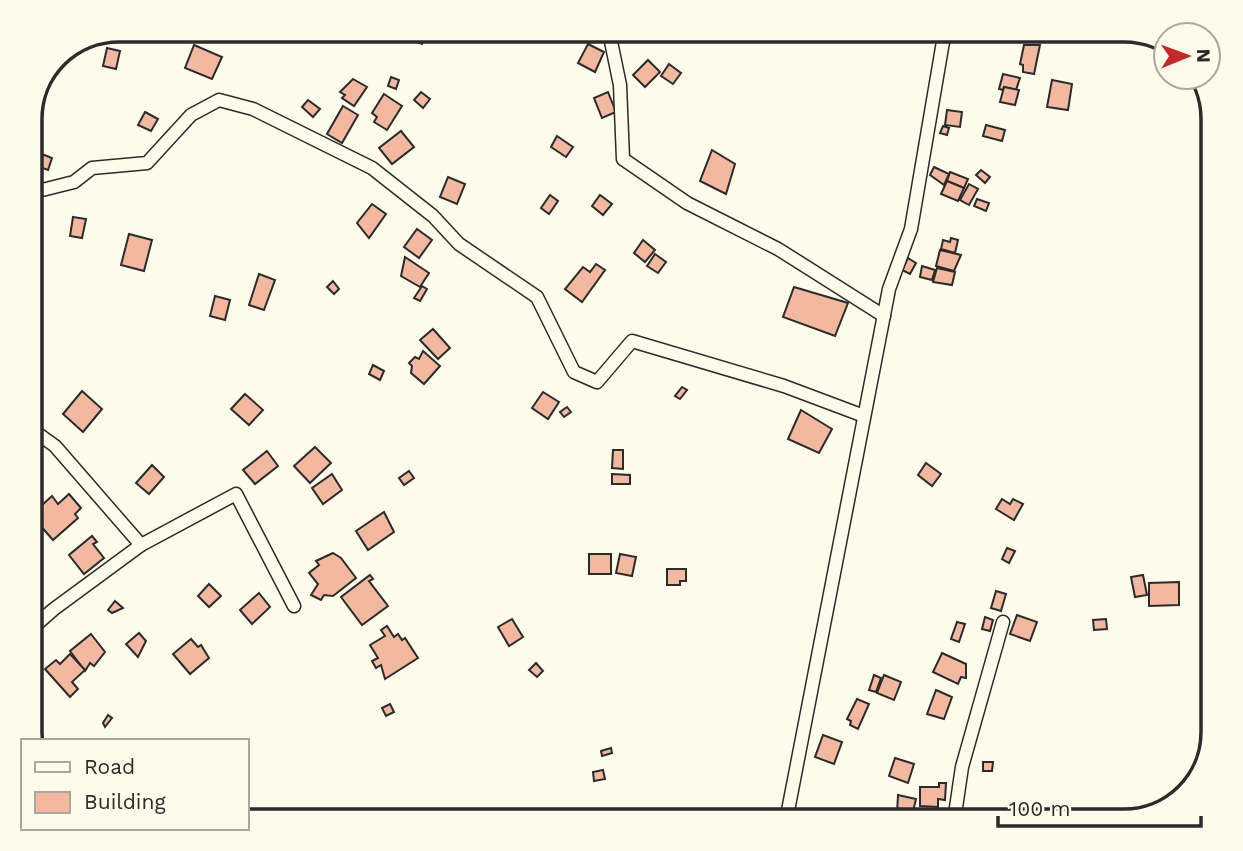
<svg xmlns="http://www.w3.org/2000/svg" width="1243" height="851" font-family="'Work Sans',sans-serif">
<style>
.building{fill:#f2b8a0;stroke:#2b2b2b;stroke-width:2}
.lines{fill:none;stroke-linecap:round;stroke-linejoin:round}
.street-casing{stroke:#2b2b2b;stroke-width:15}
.street{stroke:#fdfbea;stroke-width:12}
.rim{fill:none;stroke:#2b2b2b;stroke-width:3.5}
</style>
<rect width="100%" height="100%" fill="#fdfbea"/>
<g class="building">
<polygon points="399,30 424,30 422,44 397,35"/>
<polygon points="868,30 879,30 876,38 866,34"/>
<polygon points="588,44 604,52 595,72 578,63"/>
<polygon points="194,45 222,57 212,79 185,68"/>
<polygon points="1024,45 1040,45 1034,74 1023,72 1023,65 1020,64"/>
<polygon points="107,48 120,51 116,69 103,66"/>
<polygon points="648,60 660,72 645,87 633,75"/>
<polygon points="669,64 681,73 673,84 661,76"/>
<polygon points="1003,74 1020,78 1016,90 1004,87 1003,90 999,89"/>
<polygon points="391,77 399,80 396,89 388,86"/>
<polygon points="353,79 367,87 354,106 342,98 345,95 340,92"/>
<polygon points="1052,80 1072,84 1068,110 1047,107"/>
<polygon points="1004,87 1019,90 1015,105 1000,102"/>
<polygon points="421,92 430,99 423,108 414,100"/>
<polygon points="608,92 616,112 602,118 594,98"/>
<polygon points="384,94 402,106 387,130 374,122 377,117 372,113"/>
<polygon points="308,100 320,109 313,117 302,107"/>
<polygon points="343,106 358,115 342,143 327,134"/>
<polygon points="947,110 962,112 960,127 945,125"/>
<polygon points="145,112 158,119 151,131 138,125"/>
<polygon points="986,125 1005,130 1002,141 983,136"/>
<polygon points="943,126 949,128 947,135 940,133"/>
<polygon points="401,131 414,147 392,164 379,148"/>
<polygon points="557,136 573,147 566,157 551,147"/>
<polygon points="712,150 735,164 726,194 700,181"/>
<polygon points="42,154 52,158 48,170 37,166"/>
<polygon points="934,167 949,174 944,185 930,175"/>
<polygon points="981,170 990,177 985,183 976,175"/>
<polygon points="950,172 968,179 964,188 947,181"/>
<polygon points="448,177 465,184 457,204 440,197"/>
<polygon points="947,181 964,188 958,201 941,194"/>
<polygon points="969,184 978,189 969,205 960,200"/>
<polygon points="550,195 558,201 549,214 541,208"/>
<polygon points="600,195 612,204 603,215 592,206"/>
<polygon points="977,199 989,203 986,211 974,206"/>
<polygon points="372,204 386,214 369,238 357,223"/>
<polygon points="73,217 86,219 82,238 70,236"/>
<polygon points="417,229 432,240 419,258 404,247"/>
<polygon points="129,234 152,240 144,271 121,265"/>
<polygon points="951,238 958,240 955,253 941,249 943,240 950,242"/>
<polygon points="643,240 655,250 645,262 634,253"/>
<polygon points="940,250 961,255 954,271 936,266"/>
<polygon points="655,254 666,262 658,273 647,266"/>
<polygon points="405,257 429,273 420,287 401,276"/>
<polygon points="908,258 916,263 910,274 902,270"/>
<polygon points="596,264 605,270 582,302 565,289 583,267 590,272"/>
<polygon points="922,266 935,270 932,280 920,277"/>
<polygon points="937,268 955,272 952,285 933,282"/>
<polygon points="259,274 275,280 264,310 249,305"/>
<polygon points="333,281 339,289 334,294 327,287"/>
<polygon points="422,286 427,289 420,301 414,298"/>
<polygon points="794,287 848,303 835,336 783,317"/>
<polygon points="215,296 230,300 225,320 210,316"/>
<polygon points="433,329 450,348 438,359 420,340"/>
<polygon points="423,351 440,366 424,384 411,373 412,366 409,363 415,357 419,359"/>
<polygon points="373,365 384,371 380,380 369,374"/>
<polygon points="682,387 687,390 680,399 675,396"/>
<polygon points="82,391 102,409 83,432 63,414"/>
<polygon points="543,392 559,402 548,419 532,408"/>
<polygon points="245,394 263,410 249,425 231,409"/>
<polygon points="567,407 571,412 564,417 560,412"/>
<polygon points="801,410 832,429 819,453 788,439"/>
<polygon points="315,447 331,463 310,483 294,466"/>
<polygon points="613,450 623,450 623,469 612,468"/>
<polygon points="267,451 278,466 255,484 243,470"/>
<polygon points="926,463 941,474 932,486 918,475"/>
<polygon points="152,465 164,477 149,494 136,483"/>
<polygon points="409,471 414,478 404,485 399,478"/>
<polygon points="332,474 342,490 323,504 312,488"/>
<polygon points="612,474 630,475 630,484 612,484"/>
<polygon points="69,494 81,508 75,514 78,518 53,540 31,515 52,496 58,504"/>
<polygon points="1002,499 1010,504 1013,499 1023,504 1014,520 996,509"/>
<polygon points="384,512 394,532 368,550 356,531"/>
<polygon points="92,536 97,542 93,544 104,558 84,574 69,555"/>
<polygon points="1007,548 1015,551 1009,563 1002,559"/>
<polygon points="333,553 341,558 356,578 333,596 324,595 321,600 311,595 318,584 309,573 319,565 316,561"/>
<rect x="589" y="554" width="22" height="20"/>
<polygon points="620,554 636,557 632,576 616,573"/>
<polygon points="667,569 686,569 686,581 680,581 680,585 667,585"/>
<polygon points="370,575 373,579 369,581 388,606 362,625 341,597"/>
<polygon points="1143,575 1147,595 1135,597 1131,577"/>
<polygon points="1179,582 1179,605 1149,606 1149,583"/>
<polygon points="209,584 221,596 209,607 198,596"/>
<polygon points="996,591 1006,594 1001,611 991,608"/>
<polygon points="259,593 270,607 252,624 240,610"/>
<polygon points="115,601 123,608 112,613 108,610"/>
<polygon points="1017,615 1037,622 1030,641 1010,634"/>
<polygon points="985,617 993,620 990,631 982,629"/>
<polygon points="512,619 523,637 509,646 498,627"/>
<polygon points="1106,619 1107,629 1094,630 1093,620"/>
<polygon points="957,622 965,624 959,642 951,639"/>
<polygon points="387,626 394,637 398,634 402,640 405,638 418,658 385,679 381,665 376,668 372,661 378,658 370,645 385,636 381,630"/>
<polygon points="139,633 146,641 138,657 126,644"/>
<polygon points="91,634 105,652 94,666 90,663 85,671 70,651"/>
<polygon points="191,639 198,647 201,645 209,658 190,674 173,654"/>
<polygon points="942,653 966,664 966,678 961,677 958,684 933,672"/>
<polygon points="70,654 85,670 72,682 78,689 70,697 45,669 56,660 60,664"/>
<polygon points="536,663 543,671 537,677 529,670"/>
<polygon points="874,675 881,678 876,692 869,690"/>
<polygon points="884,675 901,682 894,700 877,693"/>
<polygon points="936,690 952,697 944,719 927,714"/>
<polygon points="857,699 869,704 858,729 850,725 851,721 847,719"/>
<polygon points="390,704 394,712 386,716 382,708"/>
<polygon points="108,715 112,718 105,727 103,723"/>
<polygon points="823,735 842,742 834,764 815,757"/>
<polygon points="611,748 612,753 602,756 601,751"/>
<polygon points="895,758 914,764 908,783 889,776"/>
<polygon points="983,762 993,762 992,771 983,771"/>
<polygon points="603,770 605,779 594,781 593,772"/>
<polygon points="939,783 946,783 945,800 938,799 938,807 920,806 920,787 939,787"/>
<polygon points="898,795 916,799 912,816 897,813"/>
<polygon points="961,812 986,814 986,821 960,821"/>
</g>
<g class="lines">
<defs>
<g id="street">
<polyline points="604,30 609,32 620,85 623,159 687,203 778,249 884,316"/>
<polyline points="30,193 74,182 92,168 147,163 191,115 219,100 253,109 372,168 433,216 459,244 537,297 574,372 597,382 632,341 784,386 864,416"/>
<polyline points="30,428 55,446 141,545 236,494 294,606"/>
<polyline points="30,630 54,609 141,545"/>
<polyline points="786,821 889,289 911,229 945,30"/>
<polyline points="954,821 962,767 1003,622"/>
</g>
</defs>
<use href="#street" class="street-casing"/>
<use href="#street" class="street"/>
</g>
<path d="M0 0H1243V851H0ZM119 42H1124A77 77 0 0 1 1201 119V732A77 77 0 0 1 1124 809H119A77 77 0 0 1 42 732V119A77 77 0 0 1 119 42Z" fill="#fdfbea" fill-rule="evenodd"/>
<path class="rim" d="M119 42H1124A77 77 0 0 1 1201 119V732A77 77 0 0 1 1124 809H119A77 77 0 0 1 42 732V119A77 77 0 0 1 119 42Z"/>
<rect x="21" y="739" width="228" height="91" fill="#fdfbea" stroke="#a9a89e" stroke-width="2"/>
<rect x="35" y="762" width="35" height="10" fill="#fdfbea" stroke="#a9a89e" stroke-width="2"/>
<text x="84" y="774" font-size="21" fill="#2b2b2b">Road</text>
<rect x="35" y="792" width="35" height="21" fill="#f2b8a0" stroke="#a9a89e" stroke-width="2"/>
<text x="84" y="809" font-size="21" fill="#2b2b2b">Building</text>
<g transform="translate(1187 56) rotate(89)"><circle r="33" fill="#fdfbea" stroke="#a9a89e" stroke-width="2"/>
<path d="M0-5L12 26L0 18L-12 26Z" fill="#c62828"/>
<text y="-10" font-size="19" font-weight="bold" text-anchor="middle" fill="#2b2b2b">N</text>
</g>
<path d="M998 816v10h203v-10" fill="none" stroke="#2b2b2b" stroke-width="3.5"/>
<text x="1009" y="816" font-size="21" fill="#2b2b2b" stroke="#fdfbea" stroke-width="5" paint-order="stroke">100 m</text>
</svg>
